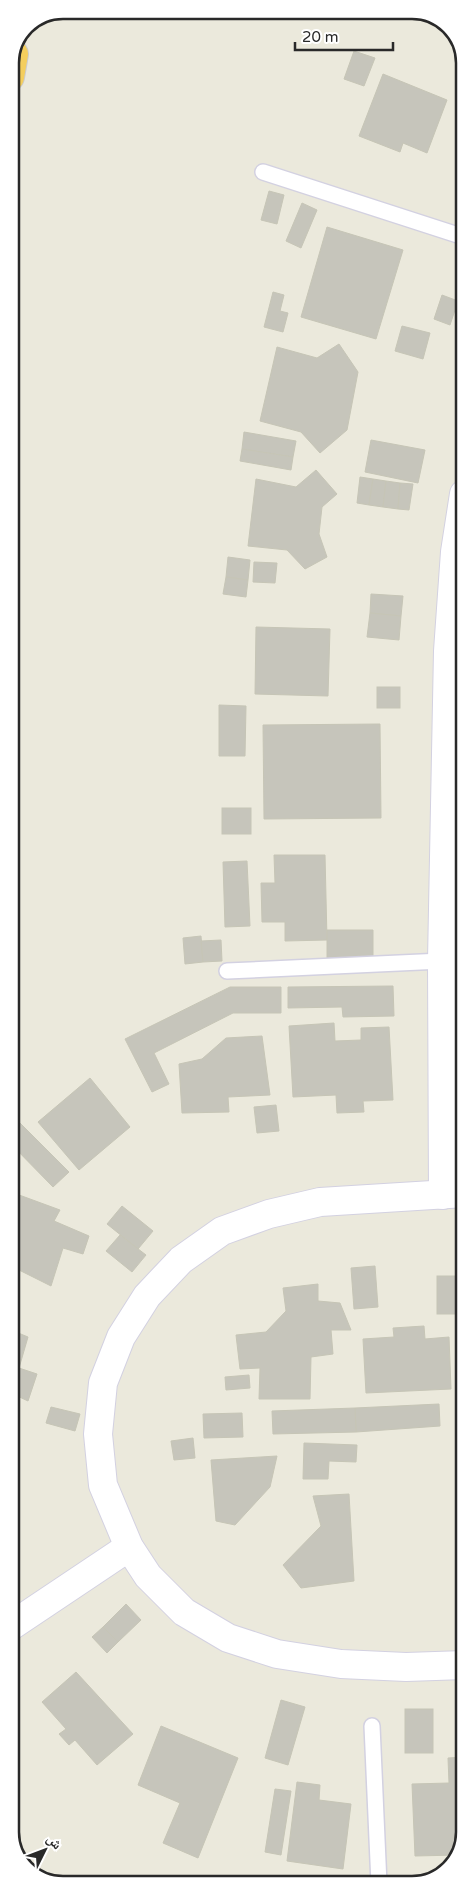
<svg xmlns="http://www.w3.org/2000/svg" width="475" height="1895" font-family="'Varela Round','Noto Naskh Arabic',sans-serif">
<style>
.building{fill:#c6c5bb;stroke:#c6c5b6}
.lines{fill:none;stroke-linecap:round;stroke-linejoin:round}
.lane-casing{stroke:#d3d1e1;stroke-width:18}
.street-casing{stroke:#d3d1e1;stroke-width:30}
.highway-casing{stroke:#ccc;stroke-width:30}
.lane{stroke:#fff;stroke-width:15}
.street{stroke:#fff;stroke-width:28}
.highway{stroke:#f4ce5d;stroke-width:28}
.rim{fill:none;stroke:#292929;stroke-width:2.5}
</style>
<rect width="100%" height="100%" fill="#ebe9dc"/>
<g class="building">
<polygon points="354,51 375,58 364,86 344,79"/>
<polygon points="383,74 447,100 427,153 403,143 400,152 359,136"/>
<polygon points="269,191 284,195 277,224 261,220"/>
<polygon points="302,203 317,210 301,248 286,241"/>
<polygon points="327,227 403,250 376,339 301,317"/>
<polygon points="273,292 284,295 280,311 288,313 283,332 264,327"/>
<polygon points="442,295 458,301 450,325 434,319"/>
<polygon points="402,326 430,333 423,359 395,351"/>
<polygon points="339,344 358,372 347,430 320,453 301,432 260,421 277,347 317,358"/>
<polygon points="244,432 296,441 293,457 242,449"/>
<polygon points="371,440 425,450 418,483 365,472"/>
<polygon points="242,449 293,457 291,470 240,461"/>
<polygon points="316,470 337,494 322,507 319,534 327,557 305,569 287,550 248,546 256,479 296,487"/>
<polygon points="360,477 373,479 369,505 357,503"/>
<polygon points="373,479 386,481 383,507 369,505"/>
<polygon points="386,481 400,483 398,509 383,507"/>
<polygon points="400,483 413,484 409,510 398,509"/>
<polygon points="228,557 250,560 248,580 226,577"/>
<polygon points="254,562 277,563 275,583 253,582"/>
<polygon points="226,577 248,580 246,597 223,594"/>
<polygon points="371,594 403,596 401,616 370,613"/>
<polygon points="370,613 401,616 399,640 367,637"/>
<polygon points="256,627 330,629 328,696 255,694"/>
<rect x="377" y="687" width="23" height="21"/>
<polygon points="219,705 246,706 245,756 219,756"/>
<polygon points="380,724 381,818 264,819 263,725"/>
<rect x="222" y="808" width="29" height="26"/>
<polygon points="274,855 325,855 327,940 285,941 285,922 262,922 261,883 275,883"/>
<polygon points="247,861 250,926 225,927 223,862"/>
<polygon points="327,930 373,930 373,958 327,959"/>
<polygon points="201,936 203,962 185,964 183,938"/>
<polygon points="221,940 222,961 203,962 201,941"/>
<polygon points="393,986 394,1016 343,1017 342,1007 288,1008 288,987"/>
<polygon points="230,987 281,987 281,1013 233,1013 154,1053 169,1084 152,1092 125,1039"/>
<polygon points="334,1023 335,1041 361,1040 361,1028 389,1027 393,1100 363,1101 364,1112 337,1113 336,1095 293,1097 289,1026"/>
<polygon points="262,1036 270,1095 228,1097 229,1112 182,1113 179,1064 202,1059 226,1038"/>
<polygon points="90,1078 130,1127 79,1170 38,1122"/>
<polygon points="276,1105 279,1131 257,1133 254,1107"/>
<polygon points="19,1122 69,1172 53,1187 11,1144 11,1131"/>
<polygon points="11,1192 60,1210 54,1221 89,1236 83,1254 63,1248 51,1286 19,1270 11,1291"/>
<polygon points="122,1206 153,1231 138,1249 107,1224"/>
<polygon points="120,1235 146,1255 132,1272 106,1251"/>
<polygon points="375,1266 378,1307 354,1309 351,1268"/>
<rect x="437" y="1276" width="20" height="38"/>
<polygon points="318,1284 318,1301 340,1303 351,1330 331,1330 333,1354 311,1357 310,1399 259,1399 260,1368 240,1369 236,1335 266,1332 286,1311 283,1288"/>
<polygon points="424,1326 425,1339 449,1337 451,1389 366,1393 363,1339 394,1337 393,1328"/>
<polygon points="11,1330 28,1337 19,1368 37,1374 28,1401 11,1393"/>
<polygon points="249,1375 250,1388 226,1390 225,1377"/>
<polygon points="439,1404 440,1426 356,1432 355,1408"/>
<polygon points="51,1407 80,1414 75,1431 46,1423"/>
<polygon points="355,1408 356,1432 273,1434 272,1411"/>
<polygon points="242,1413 243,1437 204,1438 203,1414"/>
<polygon points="193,1438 195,1458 174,1460 171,1441"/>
<polygon points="304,1443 357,1445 356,1462 329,1461 328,1479 303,1479"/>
<polygon points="277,1456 270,1487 235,1525 216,1521 211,1460"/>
<polygon points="349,1494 354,1581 301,1588 283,1565 321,1526 313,1496"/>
<polygon points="126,1604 141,1620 118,1642 103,1627"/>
<polygon points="103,1627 118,1642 107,1653 92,1637"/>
<polygon points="76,1672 133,1734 97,1765 75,1740 69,1745 59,1734 66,1729 42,1702"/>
<polygon points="281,1700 305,1707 288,1765 265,1758"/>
<rect x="405" y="1709" width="28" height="44"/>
<polygon points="161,1726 238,1758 198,1858 163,1843 180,1803 138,1785"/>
<polygon points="465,1757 465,1833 457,1855 415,1856 412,1784 449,1783 448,1758"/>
<polygon points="297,1782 320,1785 319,1800 351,1804 343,1869 287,1861"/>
<polygon points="275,1789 291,1791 281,1855 265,1852"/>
</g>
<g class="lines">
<defs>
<g id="lane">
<polyline points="263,172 464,237"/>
<polyline points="227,971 442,961"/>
<polyline points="372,1726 379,1884"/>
</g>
<g id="street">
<polyline points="465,1193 320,1202 269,1214 222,1231 181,1260 147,1296 121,1337 103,1383 98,1434 103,1485 129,1547 148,1576 184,1612 228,1638 277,1654 341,1664 406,1667 465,1665"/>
<polyline points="443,1195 442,961 448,651 455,552 464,494"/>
<polyline points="11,1626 129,1547"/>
</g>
<polyline id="highway" points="10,77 14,54"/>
</defs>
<use href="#lane" class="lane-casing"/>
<use href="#street" class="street-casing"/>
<use href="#highway" class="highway-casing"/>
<use href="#lane" class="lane"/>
<use href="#street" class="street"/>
<use href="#highway" class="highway"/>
</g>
<path d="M0 0H475V1895H0ZM63 19H412A44 44 0 0 1 456 63V1832A44 44 0 0 1 412 1876H63A44 44 0 0 1 19 1832V63A44 44 0 0 1 63 19Z" fill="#fff" fill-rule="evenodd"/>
<path class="rim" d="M63 19H412A44 44 0 0 1 456 63V1832A44 44 0 0 1 412 1876H63A44 44 0 0 1 19 1832V63A44 44 0 0 1 63 19Z"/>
<g transform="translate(45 1850) rotate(48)" stroke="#ffffff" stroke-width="4" paint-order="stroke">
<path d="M0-4L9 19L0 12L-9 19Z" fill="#292929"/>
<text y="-8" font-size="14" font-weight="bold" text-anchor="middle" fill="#292929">ش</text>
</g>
<path d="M295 42v8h98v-8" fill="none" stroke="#292929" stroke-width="2.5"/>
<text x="302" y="42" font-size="15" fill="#292929" stroke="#ffffff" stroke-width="4" paint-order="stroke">20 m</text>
</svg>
